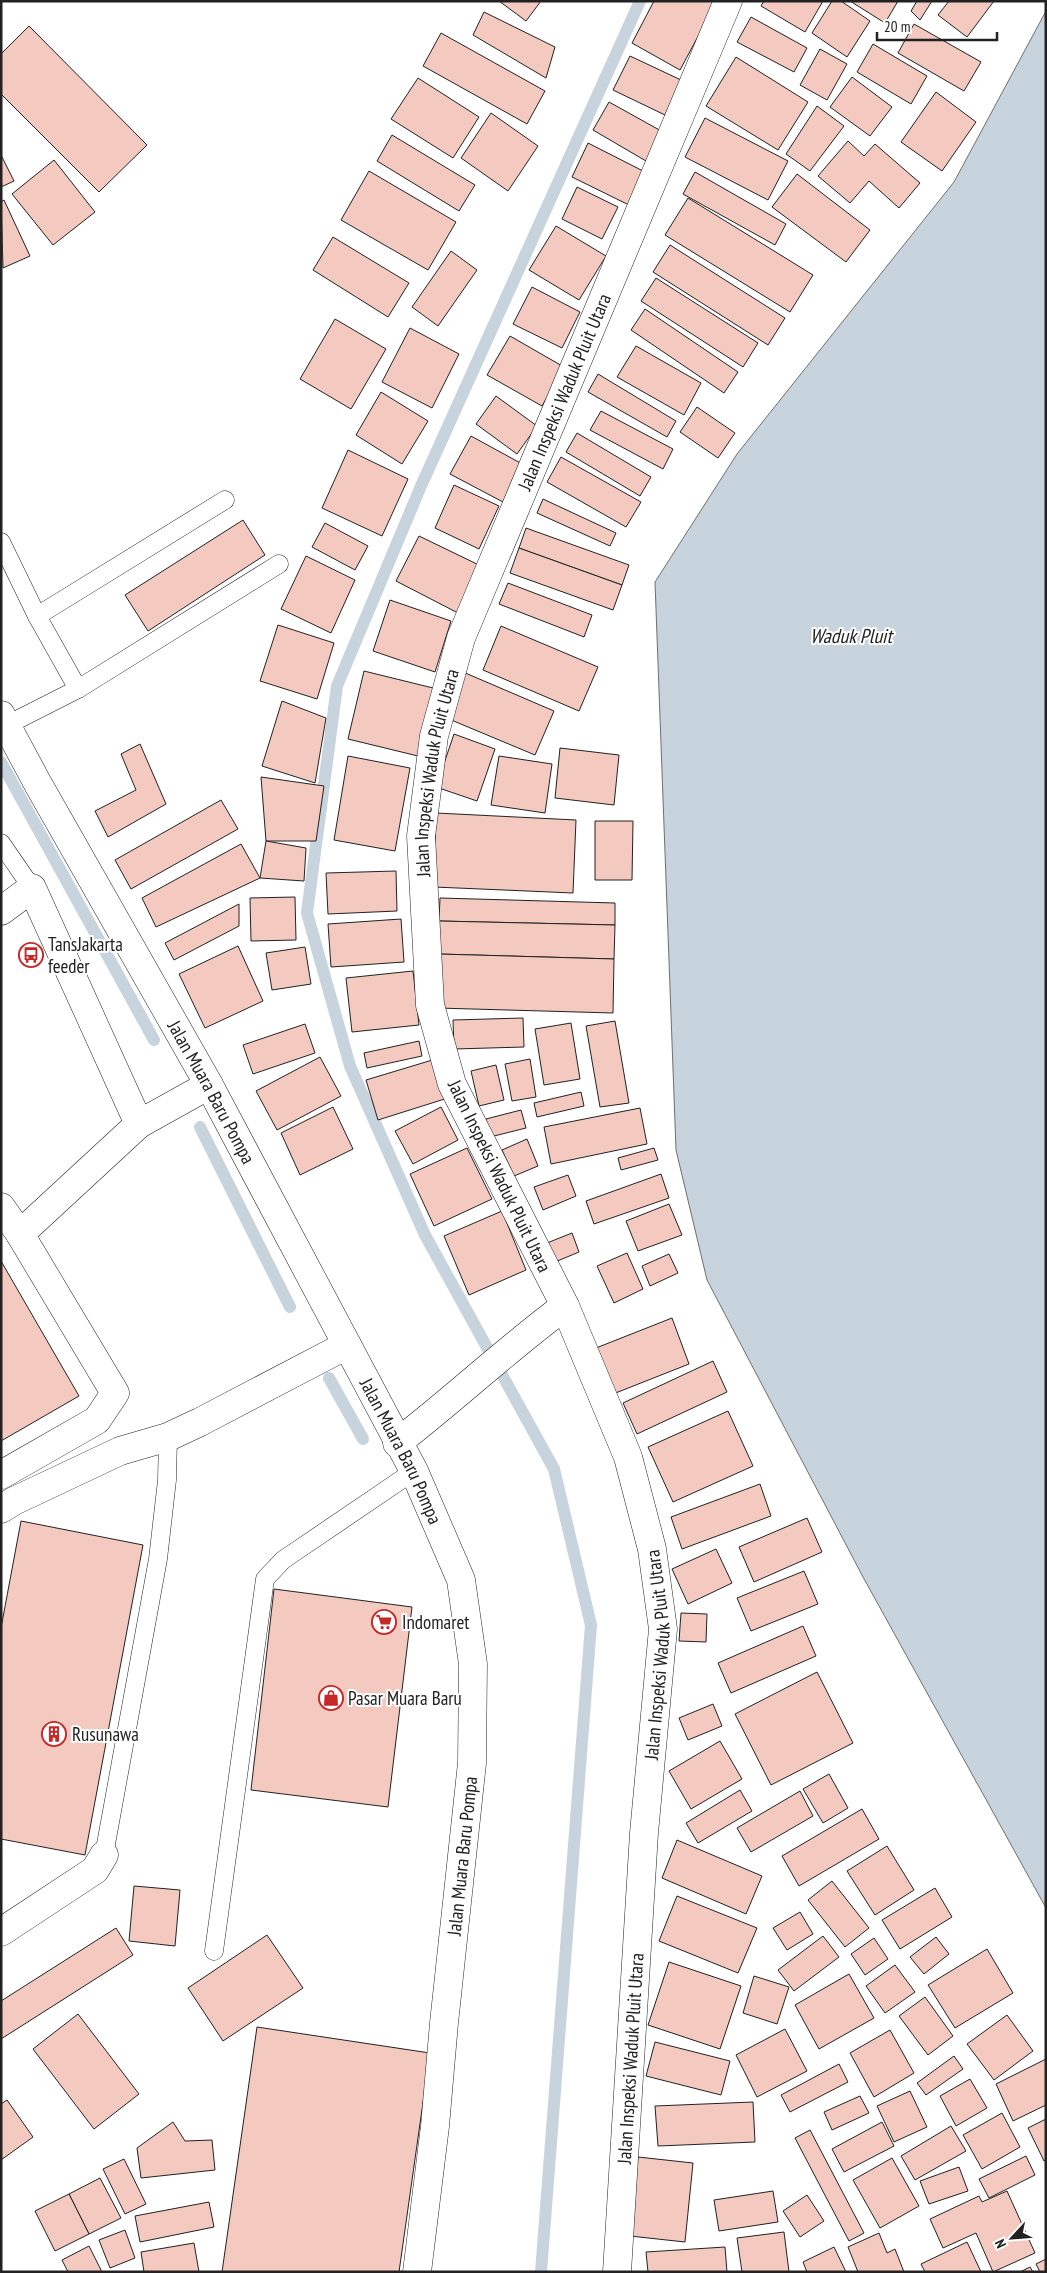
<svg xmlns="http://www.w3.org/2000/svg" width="1047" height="2273" font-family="'PT Sans Narrow',sans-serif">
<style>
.water{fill:#c7d3dd;stroke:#6f6f6f}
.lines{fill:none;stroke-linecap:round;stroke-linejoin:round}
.stream{stroke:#c7d3dd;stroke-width:12}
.building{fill:#f3c9c0;stroke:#222}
.lane-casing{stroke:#222;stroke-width:19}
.street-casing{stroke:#222;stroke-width:29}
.secondary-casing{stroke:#222;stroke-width:29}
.lane{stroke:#fff;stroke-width:18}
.street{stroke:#fff;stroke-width:28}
.secondary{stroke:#fff;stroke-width:28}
.labels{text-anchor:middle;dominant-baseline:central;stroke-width:4;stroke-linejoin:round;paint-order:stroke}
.street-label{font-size:19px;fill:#222;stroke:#fff}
.poi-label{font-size:19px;fill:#222;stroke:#fff;text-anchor:start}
.water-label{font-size:20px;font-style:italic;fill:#222;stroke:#fff}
</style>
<rect width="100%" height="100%" fill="#fff"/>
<polygon class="water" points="1046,11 1046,1908 863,1577 707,1280 676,1150 655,582 737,454 954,182"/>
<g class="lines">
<g class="stream">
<polyline points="1,762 154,1040"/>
<polyline points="200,1127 290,1307"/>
<polyline points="329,1378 363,1439"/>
<polyline points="541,2272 591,1625 554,1469 425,1235 350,1066 307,913 337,686 421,486 640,1"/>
</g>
</g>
<g class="building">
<polygon points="499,1 541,1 526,21"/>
<polygon points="654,1 717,1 680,70 632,43"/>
<polygon points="764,1 823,1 805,32 761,6"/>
<polygon points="832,1 841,1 870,21 847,57 812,33"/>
<polygon points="850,1 898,1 885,23"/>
<polygon points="917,1 932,1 920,20 911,11"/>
<polygon points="949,1 994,1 967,37 938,15"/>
<polygon points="484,12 555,47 546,78 473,35"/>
<polygon points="751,17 807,48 794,72 737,42"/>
<polygon points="914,24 981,62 964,91 898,53"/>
<polygon points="29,26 147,145 99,192 1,94 1,54"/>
<polygon points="441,33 545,91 527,124 423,66"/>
<polygon points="873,44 927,76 911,104 857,72"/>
<polygon points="820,49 847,64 827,100 800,85"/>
<polygon points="630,56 681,80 665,115 613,90"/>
<polygon points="736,57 808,102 778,150 706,106"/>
<polygon points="852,77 892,107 870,136 830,107"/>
<polygon points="418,78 479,117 453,158 391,119"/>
<polygon points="936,92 976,122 942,171 901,142"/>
<polygon points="609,102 663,132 646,161 593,130"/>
<polygon points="817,106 844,126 810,171 786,154"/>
<polygon points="491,113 538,146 508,191 461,158"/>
<polygon points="705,118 788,161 768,200 685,157"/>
<polygon points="392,135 475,185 459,211 377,161"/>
<polygon points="848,141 864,156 875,144 920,183 899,208 869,181 850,203 818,176"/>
<polygon points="588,143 645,172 629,205 572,177"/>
<polygon points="1,155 14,181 1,187"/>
<polygon points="54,160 95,212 53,245 12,194"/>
<polygon points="369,171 456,222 428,270 341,220"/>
<polygon points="695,172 786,224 775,245 683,194"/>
<polygon points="797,174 870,230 846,262 772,207"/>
<polygon points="577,187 618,207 602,239 562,219"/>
<polygon points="688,198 813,275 790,312 665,235"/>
<polygon points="4,200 30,256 3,268 1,202"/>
<polygon points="556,226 606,256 579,300 529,270"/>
<polygon points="333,237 409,283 388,317 313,270"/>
<polygon points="670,245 785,318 768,345 653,272"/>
<polygon points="451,251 477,270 438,326 412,307"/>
<polygon points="656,278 758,343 743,367 641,301"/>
<polygon points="532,287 580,312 562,348 513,324"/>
<polygon points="645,309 738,372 724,393 631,330"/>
<polygon points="335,319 386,349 351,409 300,379"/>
<polygon points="410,328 459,354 432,408 382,382"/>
<polygon points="510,336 564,367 542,406 487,375"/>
<polygon points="636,346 701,383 684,415 617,377"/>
<polygon points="598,374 676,421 667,437 588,392"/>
<polygon points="381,392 428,421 402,464 356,435"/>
<polygon points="496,396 537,426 517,454 476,424"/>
<polygon points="697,407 735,433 718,458 680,432"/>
<polygon points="601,411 673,449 663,469 590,430"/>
<polygon points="577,433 651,477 640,496 566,452"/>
<polygon points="471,436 524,465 503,502 450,474"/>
<polygon points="348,450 408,479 382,536 322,508"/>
<polygon points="561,457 641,502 626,527 547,482"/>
<polygon points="454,485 499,506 479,549 435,528"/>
<polygon points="543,499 616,533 610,546 537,513"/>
<polygon points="243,520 265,555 148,631 125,595"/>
<polygon points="325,523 368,546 355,570 312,547"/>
<polygon points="526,528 629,565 622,585 519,548"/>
<polygon points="419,536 481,566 458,613 396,581"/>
<polygon points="519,548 622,585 613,610 510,573"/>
<polygon points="306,556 355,580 331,633 281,609"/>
<polygon points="508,583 592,615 584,637 499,604"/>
<polygon points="390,600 451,621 435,672 373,651"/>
<polygon points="278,625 334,643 317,699 260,681"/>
<polygon points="501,626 598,667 579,711 483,670"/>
<polygon points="364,671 433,688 418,756 348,739"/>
<polygon points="463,672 554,711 535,755 444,717"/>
<polygon points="282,701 326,718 315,783 262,766"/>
<polygon points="454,734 495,749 477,801 436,787"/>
<polygon points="140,744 166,804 108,837 95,811 136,790 121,754"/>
<polygon points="560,748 619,755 614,805 555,798"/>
<polygon points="348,756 410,768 395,851 334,840"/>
<polygon points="499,756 552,764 545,813 491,805"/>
<polygon points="261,777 324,786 316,841 266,841"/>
<polygon points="221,800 238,829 131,889 115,860"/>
<polygon points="436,813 576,820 573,893 434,887"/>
<polygon points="595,821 633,821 632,880 595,880"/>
<polygon points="266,841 306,848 304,881 260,878"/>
<polygon points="241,844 260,878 156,927 142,898"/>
<polygon points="396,871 397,911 328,914 326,873"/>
<polygon points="295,897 296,940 251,941 250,898"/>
<polygon points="440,898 615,903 615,925 439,921"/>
<polygon points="239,904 239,926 174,960 165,943"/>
<polygon points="401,919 404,962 331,967 328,924"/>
<polygon points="439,921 615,925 614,959 439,954"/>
<polygon points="238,946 263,1001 205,1028 179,974"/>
<polygon points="305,947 311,984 272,990 266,953"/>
<polygon points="439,954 614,959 613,1013 437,1008"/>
<polygon points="413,971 419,1025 352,1032 346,978"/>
<polygon points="523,1018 524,1047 454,1049 453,1020"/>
<polygon points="615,1021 629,1103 600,1107 586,1026"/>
<polygon points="571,1023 580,1079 544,1085 535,1029"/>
<polygon points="305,1024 315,1053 253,1074 243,1045"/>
<polygon points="419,1041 422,1056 367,1068 364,1053"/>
<polygon points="320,1057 341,1096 277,1130 256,1091"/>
<polygon points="439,1058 451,1097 378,1120 366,1080"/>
<polygon points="530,1059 536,1097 512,1101 505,1064"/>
<polygon points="496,1065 504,1100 479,1106 471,1071"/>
<polygon points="581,1092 584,1106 537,1117 534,1103"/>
<polygon points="333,1107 353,1149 300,1175 281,1133"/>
<polygon points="441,1107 458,1140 413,1164 395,1131"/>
<polygon points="640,1108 647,1144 551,1164 544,1127"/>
<polygon points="521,1110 526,1128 490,1137 486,1119"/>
<polygon points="527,1139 538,1166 514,1176 502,1150"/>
<polygon points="467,1148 492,1199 434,1226 410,1174"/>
<polygon points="654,1148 658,1160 621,1170 618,1158"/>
<polygon points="661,1174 669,1198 594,1224 586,1201"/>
<polygon points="568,1175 576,1196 543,1210 534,1187"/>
<polygon points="669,1204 682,1235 638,1251 626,1221"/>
<polygon points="502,1211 526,1270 469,1295 444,1236"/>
<polygon points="572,1233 579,1252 555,1262 547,1243"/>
<polygon points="627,1253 643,1289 614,1303 597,1266"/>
<polygon points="669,1254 678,1273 650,1286 642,1266"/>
<polygon points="1,1261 79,1396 1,1441"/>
<polygon points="672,1318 689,1364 613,1394 596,1348"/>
<polygon points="713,1361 727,1392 637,1434 623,1403"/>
<polygon points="728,1411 753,1466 673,1502 648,1447"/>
<polygon points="760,1484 771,1516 682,1549 671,1517"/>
<polygon points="807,1518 822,1552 754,1582 739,1547"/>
<polygon points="21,1521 143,1545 85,1855 1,1839 1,1628"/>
<polygon points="716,1549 732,1583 688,1604 672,1569"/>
<polygon points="804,1571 818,1604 751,1631 737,1598"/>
<polygon points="274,1589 412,1607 388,1807 251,1790"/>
<polygon points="681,1613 707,1614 706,1642 679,1641"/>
<polygon points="803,1626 816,1656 731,1693 718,1663"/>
<polygon points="817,1672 853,1743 771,1785 735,1714"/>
<polygon points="713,1704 722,1726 688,1740 679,1718"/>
<polygon points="720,1741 742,1779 691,1809 669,1771"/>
<polygon points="829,1774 848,1808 823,1823 803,1789"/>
<polygon points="740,1790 752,1811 698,1843 686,1823"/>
<polygon points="800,1791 813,1816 751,1852 737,1828"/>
<polygon points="862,1809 879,1839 799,1886 782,1856"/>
<polygon points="677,1840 762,1876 746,1914 662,1878"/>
<polygon points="887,1846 914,1890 875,1915 847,1871"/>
<polygon points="832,1881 869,1928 845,1947 808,1900"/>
<polygon points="134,1886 180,1890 175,1946 129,1941"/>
<polygon points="935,1888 952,1917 900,1949 882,1920"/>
<polygon points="677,1896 757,1928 738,1973 659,1941"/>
<polygon points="800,1912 813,1934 787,1950 773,1928"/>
<polygon points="116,1928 133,1955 1,2039 1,2001"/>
<polygon points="267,1935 303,1988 223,2041 188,1988"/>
<polygon points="823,1936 839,1957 794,1991 778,1970"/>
<polygon points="936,1937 949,1954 924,1974 910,1957"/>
<polygon points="874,1938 888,1959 865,1975 851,1954"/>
<polygon points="987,1949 1013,1993 955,2028 928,1985"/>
<polygon points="669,1962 741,1986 720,2049 648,2025"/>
<polygon points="895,1965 915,1992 885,2013 866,1986"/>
<polygon points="849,1974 874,2018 819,2049 795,2005"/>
<polygon points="754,1976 789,1987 777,2024 743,2013"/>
<polygon points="925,1997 953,2036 928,2055 899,2016"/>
<polygon points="78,2014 139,2094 94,2129 33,2049"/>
<polygon points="1007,2015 1033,2051 994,2080 967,2044"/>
<polygon points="257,2027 430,2053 399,2272 222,2272"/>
<polygon points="785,2029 807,2071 757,2097 736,2055"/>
<polygon points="890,2030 914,2073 874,2097 850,2053"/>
<polygon points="655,2042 730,2061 721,2095 646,2076"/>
<polygon points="954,2056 963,2069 926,2095 917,2083"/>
<polygon points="1046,2059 1046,2105 1013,2121 996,2084"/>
<polygon points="839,2064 848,2082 790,2112 781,2095"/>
<polygon points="970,2079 987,2108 956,2126 940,2096"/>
<polygon points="910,2091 927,2127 894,2142 877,2106"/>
<polygon points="860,2096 869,2113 832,2130 824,2112"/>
<polygon points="7,2100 33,2137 1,2160 1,2104"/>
<polygon points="753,2102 755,2142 658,2146 655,2106"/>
<polygon points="1002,2113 1020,2147 982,2169 963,2135"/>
<polygon points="1046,2119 1046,2160 1044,2161 1028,2128"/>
<polygon points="173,2122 185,2141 212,2140 215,2170 141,2178 137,2148"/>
<polygon points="882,2122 894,2146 844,2172 832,2149"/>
<polygon points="951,2126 966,2151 915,2180 901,2156"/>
<polygon points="810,2130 864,2233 849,2241 795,2138"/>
<polygon points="1026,2156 1035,2175 989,2198 979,2179"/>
<polygon points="638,2157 693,2163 685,2242 630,2236"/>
<polygon points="892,2158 919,2206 880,2228 853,2180"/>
<polygon points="124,2159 146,2204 125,2214 103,2169"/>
<polygon points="959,2167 968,2191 929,2204 920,2181"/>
<polygon points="100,2178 121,2218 89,2234 69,2194"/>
<polygon points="773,2191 778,2222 719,2231 714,2200"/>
<polygon points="1007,2191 1035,2253 993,2272 976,2233 943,2248 930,2219 979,2196 982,2202"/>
<polygon points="69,2194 89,2234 55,2251 35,2211"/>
<polygon points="807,2195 824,2221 800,2237 783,2211"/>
<polygon points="209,2202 214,2227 140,2242 135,2216"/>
<polygon points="125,2230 135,2258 110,2268 99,2240"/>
<polygon points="784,2232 789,2272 742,2272 737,2238"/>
<polygon points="879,2233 887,2253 895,2249 904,2272 858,2272 848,2247"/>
<polygon points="967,2242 981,2272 925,2272 921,2264"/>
<polygon points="194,2243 199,2272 144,2272 141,2252"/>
<polygon points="89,2246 102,2272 68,2272 62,2260"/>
<polygon points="725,2247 727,2272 648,2272 646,2252"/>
<polygon points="834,2247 846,2272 807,2272 803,2262"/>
<polygon points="1046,2259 1046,2272 1040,2272 1036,2264"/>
<polygon points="1030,2267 1033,2272 1020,2272"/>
</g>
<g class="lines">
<defs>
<g id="lane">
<polyline points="1,542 37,616 78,689"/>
<polyline points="37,616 225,500"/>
<polyline points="7,725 78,689 279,564"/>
<polyline points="1,843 32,888"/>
<polyline points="104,1855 158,1559 167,1480 168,1437"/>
<polyline points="214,1951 265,1579 283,1560 414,1471"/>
</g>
<g id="street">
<polyline points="1,911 32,888 139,1124 209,1085"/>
<polyline points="1,1207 20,1234 115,1393 97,1420 1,1475"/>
<polyline points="20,1234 139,1124"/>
<path d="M397,1443C454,1399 507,1349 565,1306"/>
<polyline points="1,1509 14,1501 120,1451 168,1437 200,1422 347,1345"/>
<polyline points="1,1932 95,1870 104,1855"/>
<path id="s1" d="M617,2272L644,1833L663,1629L652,1549L628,1457L565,1306L452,1084L430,1005L421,836L434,736L461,638L728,1"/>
</g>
<g id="secondary">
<path id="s2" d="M1,715L38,784L209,1085L414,1471L461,1580L473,1664L472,1763L444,2023L435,2126L417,2272"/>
</g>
</defs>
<use href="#lane" class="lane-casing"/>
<use href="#street" class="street-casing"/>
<use href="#secondary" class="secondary-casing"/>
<use href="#lane" class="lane"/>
<use href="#street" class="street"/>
<use href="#secondary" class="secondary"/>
</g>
<defs>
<symbol id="bus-ring" viewBox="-11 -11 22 22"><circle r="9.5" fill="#fff" stroke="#c62828" stroke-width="1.5"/><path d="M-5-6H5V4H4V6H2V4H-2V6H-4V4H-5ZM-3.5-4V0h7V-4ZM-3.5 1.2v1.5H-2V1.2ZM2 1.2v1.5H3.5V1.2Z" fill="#c62828"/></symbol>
<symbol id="supermarket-ring" viewBox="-11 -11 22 22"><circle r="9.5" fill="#fff" stroke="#c62828" stroke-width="1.5"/><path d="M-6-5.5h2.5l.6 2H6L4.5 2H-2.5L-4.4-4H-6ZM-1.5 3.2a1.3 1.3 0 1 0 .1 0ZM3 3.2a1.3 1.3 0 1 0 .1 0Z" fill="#c62828"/></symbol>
<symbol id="shop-ring" viewBox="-11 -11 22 22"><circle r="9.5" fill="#fff" stroke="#c62828" stroke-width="1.5"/><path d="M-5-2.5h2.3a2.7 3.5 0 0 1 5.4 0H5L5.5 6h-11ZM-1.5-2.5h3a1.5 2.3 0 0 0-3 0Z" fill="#c62828"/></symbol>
<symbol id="building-ring" viewBox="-11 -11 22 22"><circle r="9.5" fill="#fff" stroke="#c62828" stroke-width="1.5"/><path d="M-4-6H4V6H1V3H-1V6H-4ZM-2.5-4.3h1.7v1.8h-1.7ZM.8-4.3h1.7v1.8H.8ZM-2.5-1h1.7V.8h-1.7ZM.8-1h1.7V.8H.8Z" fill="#c62828"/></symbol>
</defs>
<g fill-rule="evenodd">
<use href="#bus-ring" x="17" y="941" width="28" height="28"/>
<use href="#supermarket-ring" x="370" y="1608" width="28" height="28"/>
<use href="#shop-ring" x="317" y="1684" width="28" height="28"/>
<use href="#building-ring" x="40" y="1720" width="28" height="28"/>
</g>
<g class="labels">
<g class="street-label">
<text stroke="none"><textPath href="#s1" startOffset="1954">Jalan Inspeksi Waduk Pluit Utara</textPath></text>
<text stroke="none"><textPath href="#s1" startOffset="1549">Jalan Inspeksi Waduk Pluit Utara</textPath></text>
<text stroke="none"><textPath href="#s2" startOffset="432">Jalan Muara Baru Pompa</textPath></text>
<text transform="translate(500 1176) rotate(64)">Jalan Inspeksi Waduk Pluit Utara</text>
<text stroke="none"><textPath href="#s2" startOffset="838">Jalan Muara Baru Pompa</textPath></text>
<text stroke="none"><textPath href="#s1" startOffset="619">Jalan Inspeksi Waduk Pluit Utara</textPath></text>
<text transform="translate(462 1856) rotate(-84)">Jalan Muara Baru Pompa</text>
<text stroke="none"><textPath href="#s1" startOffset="214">Jalan Inspeksi Waduk Pluit Utara</textPath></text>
</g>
<g class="poi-label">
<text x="48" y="944">TansJakarta<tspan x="48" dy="22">feeder</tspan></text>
<text x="402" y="1622">Indomaret</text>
<text x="348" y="1698">Pasar Muara Baru</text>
<text x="72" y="1734">Rusunawa</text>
</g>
<g class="water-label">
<text x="851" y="636">Waduk Pluit</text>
</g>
</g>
<rect width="1047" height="2273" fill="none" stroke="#222222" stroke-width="5"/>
<g transform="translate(1012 2238) rotate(244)" stroke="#ffffff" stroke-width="4" paint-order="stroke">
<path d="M0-4L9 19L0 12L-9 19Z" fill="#222222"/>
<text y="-8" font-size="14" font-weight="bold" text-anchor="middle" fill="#222222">N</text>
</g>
<path d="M877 32v8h120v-8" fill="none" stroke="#222222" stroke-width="2.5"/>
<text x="884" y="32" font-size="15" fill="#222222" stroke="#ffffff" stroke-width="4" paint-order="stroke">20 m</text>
</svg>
